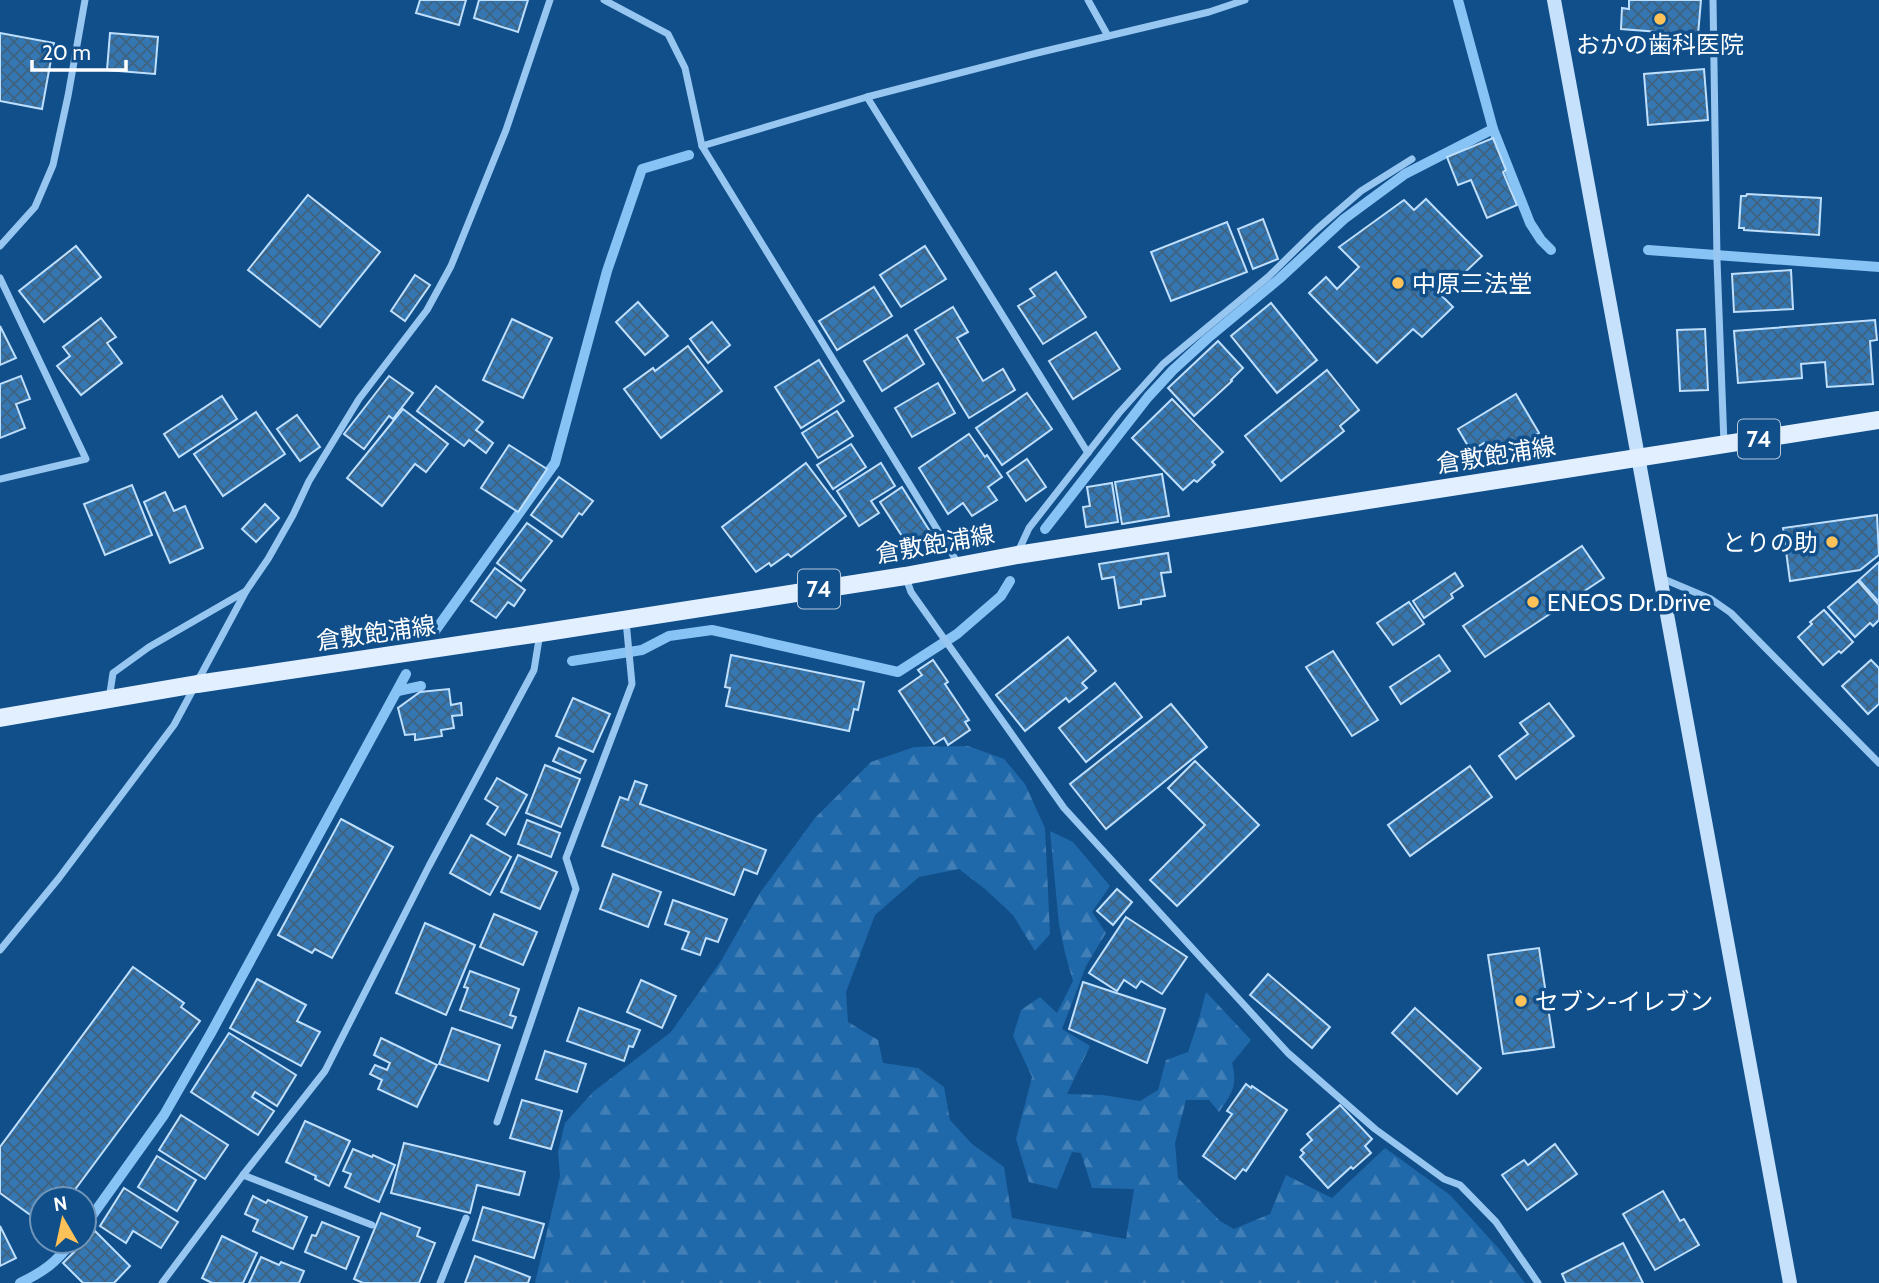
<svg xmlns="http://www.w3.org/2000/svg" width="1879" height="1283" font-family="Cabin,'Noto Sans JP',sans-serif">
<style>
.forest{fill:url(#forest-firs)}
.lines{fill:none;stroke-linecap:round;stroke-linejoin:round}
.stream{stroke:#88c3f5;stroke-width:10}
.building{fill:url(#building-cross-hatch);stroke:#bedffd;stroke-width:2}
.street{stroke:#97c7f1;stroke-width:7}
.secondary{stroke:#c6e1fc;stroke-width:14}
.primary{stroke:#e2efff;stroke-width:18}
.poi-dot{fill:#ffc258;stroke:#114f8b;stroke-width:2.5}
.labels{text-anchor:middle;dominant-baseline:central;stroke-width:7;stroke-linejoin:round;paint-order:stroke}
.shield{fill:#114f8b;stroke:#b8cadc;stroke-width:2}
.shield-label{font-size:23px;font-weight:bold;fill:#fff}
.poi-label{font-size:24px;fill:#fff;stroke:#114f8b;text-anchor:start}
.street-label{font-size:24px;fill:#fff;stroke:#114f8b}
</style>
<defs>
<pattern id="forest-firs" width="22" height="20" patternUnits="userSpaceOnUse" patternTransform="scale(1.75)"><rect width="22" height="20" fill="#1f68a9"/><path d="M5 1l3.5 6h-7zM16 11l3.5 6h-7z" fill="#417fb6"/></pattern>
<pattern id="building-cross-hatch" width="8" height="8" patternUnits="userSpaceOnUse" patternTransform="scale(1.75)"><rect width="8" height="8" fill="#3477b2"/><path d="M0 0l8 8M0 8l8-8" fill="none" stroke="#40627f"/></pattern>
</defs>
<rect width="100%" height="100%" fill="#114f8b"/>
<path class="forest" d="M968,746L1004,759L1025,784L1045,828L1050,934L1035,951L1013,915L985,889L959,869L919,877L875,915L846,992L848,1022L878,1040L883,1063L918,1068L944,1087L950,1120L972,1144L1004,1167L1012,1218L1126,1239L1134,1189L1092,1188L1081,1153L1072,1152L1057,1189L1029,1182L1016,1139L1032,1077L1013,1036L1021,1010L1040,997L1057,1013L1073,981L1065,953L1059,924L1050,831L1073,842L1110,886L1092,912L1106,933L1086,966L1062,1029L1090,1046L1067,1094L1103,1095L1140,1101L1158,1090L1166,1060L1188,1052L1198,1022L1206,992L1251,1040L1232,1063C1238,1086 1232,1093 1219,1112L1209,1100H1186L1175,1143L1178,1178L1220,1221L1234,1229L1270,1214L1286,1175L1332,1198L1385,1148L1450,1195L1500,1250L1525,1283H535L560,1176L558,1152L565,1123L593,1092L671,1032L721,961L759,894L815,818L871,762L914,747Z"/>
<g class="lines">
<g class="stream">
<polyline points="1493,129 1530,223 1541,240 1551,250"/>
<polyline points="1648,250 1879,267"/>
<polyline points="1045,529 1148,397 1173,370 1208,338 1279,279 1344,219 1405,174 1493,129 1458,0"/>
<polyline points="435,631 555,463 607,271 642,169 689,155"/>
<polyline points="572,661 642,650 669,636 712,630 898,672 957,634 1001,596 1010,581"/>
<polyline points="398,691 421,686"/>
<polyline points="84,1227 164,1115 211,1033 406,674"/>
<path d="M20,1283C45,1271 55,1263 73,1241"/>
</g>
</g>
<g class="building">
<polygon points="420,0 466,0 459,25 416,13"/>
<polygon points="479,0 528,0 518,32 474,18"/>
<polygon points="1629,0 1701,0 1698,35 1621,29 1622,8 1629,9"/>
<polygon points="0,33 54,43 42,109 0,101"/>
<polygon points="110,33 158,37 155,74 107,70"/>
<polygon points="1704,69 1708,120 1648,125 1644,74"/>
<polygon points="1493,138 1506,170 1503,172 1517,205 1487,218 1471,180 1458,185 1447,157"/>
<polygon points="1747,194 1821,198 1819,235 1744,230 1744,228 1739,228 1741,196 1746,196"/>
<polygon points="308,195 380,252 320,327 248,270"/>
<polygon points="1426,199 1482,256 1441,295 1453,307 1422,337 1413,329 1377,363 1309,293 1326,277 1337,289 1359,267 1339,247 1404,200 1414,210"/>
<polygon points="1263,219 1278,259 1253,269 1238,229"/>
<polygon points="1227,222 1247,272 1171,301 1151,252"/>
<polygon points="76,246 101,277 44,322 19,291"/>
<polygon points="925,246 946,279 901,307 880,275"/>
<polygon points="1791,270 1793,309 1734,312 1732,274"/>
<polygon points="1056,272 1086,317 1043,344 1018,306 1035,296 1030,289"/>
<polygon points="415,275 430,285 405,321 391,311"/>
<polygon points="874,287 892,316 837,350 819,321"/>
<polygon points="638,302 668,336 645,355 616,322"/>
<polygon points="1271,303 1317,360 1277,393 1231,336"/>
<polygon points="953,307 968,332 957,338 983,381 1003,369 1015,390 969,418 915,330"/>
<polygon points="101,318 116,337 107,343 122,363 81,395 57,366 70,356 63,347"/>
<polygon points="512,319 552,338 523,398 483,380"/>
<polygon points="1875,320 1877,340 1870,341 1873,384 1827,387 1825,362 1801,364 1802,378 1738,383 1734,331"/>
<polygon points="712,322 730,345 708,363 690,339"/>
<polygon points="0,326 16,358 0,365"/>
<polygon points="1705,329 1708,390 1680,391 1677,330"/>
<polygon points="1096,332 1120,369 1073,399 1049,361"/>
<polygon points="907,335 924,364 882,391 864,361"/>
<polygon points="1218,341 1243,368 1231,380 1232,381 1194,416 1168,388"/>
<polygon points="688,346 722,391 661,438 624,389 653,368 655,371"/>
<polygon points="819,360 844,401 801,428 775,387"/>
<polygon points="1327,370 1359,410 1340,426 1344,431 1281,481 1245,436"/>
<polygon points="21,376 30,399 16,404 25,428 0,438 0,384"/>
<polygon points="389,376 413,393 393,419 389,416 364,449 344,434"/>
<polygon points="938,383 955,413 912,437 895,408"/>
<polygon points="436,386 483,422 476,430 493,443 486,453 469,440 464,446 417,411"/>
<polygon points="1027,393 1052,429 1002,465 976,428"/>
<polygon points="1516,394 1539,433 1506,453 1501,445 1489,453 1484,443 1471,451 1458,429"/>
<polygon points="222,396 237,419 179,457 164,434"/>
<polygon points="1172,399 1223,452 1212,462 1215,465 1197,482 1194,480 1183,490 1132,438"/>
<polygon points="403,409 448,444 426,472 415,464 382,506 347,478"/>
<polygon points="837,411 853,436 818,458 802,433"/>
<polygon points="256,412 285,454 223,496 194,454"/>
<polygon points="297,415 320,447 300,461 277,429"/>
<polygon points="969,434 985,457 987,455 1002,477 988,487 997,500 972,516 963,503 948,514 919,468"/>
<polygon points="851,444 866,467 833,489 817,465"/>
<polygon points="509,445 547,469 518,512 481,488"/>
<polygon points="1027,459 1046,487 1026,501 1007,473"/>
<polygon points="806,463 846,516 791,557 788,554 771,566 769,563 756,572 722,527"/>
<polygon points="881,463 895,486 871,501 879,513 859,526 837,491"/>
<polygon points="1162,474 1169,516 1122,524 1115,482"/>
<polygon points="559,477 593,501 582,515 579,513 562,537 531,515"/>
<polygon points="1112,483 1118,522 1086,527 1083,507 1090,506 1087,487"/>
<polygon points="132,485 152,535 105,555 84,504"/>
<polygon points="902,487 931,533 909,547 880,502"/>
<polygon points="165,492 174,511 185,506 203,548 170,563 144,502"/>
<polygon points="265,504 279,518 256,542 242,529"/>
<polygon points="1877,515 1879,555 1860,570 1790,581 1783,528"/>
<polygon points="527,523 552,541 521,581 497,563"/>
<polygon points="1582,546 1604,578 1485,657 1463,626"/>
<polygon points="1168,553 1171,572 1161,573 1165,596 1141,600 1141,604 1119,608 1114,577 1102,579 1099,564"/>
<polygon points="1879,562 1879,602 1859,580"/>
<polygon points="495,568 525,590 514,606 508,602 496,618 471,601"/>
<polygon points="1455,573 1463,586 1451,594 1453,598 1424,618 1413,601"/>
<polygon points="1858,581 1879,605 1879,620 1873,626 1870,623 1855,637 1828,607"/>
<polygon points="1409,602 1424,624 1393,645 1377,623"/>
<polygon points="1824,610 1853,642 1841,653 1839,651 1823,665 1798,637 1812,624 1810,622"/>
<polygon points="1068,637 1096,671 1082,683 1087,688 1069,702 1066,698 1025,731 996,695"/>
<polygon points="1333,651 1378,720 1352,736 1306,667"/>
<polygon points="731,655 864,682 858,710 854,709 849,731 726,706 730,688 725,687"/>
<polygon points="1439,655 1450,671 1401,704 1390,687"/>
<polygon points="933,660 948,682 945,684 969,720 965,722 970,730 948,745 944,738 934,744 899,691 922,675 918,670"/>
<polygon points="1871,660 1879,668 1879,704 1868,714 1842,686"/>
<polygon points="1115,683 1142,717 1086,762 1059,728"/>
<polygon points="449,689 451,705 461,703 462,715 452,716 454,728 441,730 442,736 415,740 415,734 405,735 398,708 420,692"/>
<polygon points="573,698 610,714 593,752 556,736"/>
<polygon points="1549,703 1574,736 1516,779 1499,756 1528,734 1520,723"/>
<polygon points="1171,704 1207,747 1106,829 1070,784"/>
<polygon points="559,748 586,760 580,773 553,761"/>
<polygon points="1195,761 1259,825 1177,906 1150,880 1205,825 1168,788"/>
<polygon points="545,765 580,779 561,827 526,813"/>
<polygon points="1470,766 1492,797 1410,856 1388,825"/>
<polygon points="497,778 527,795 505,835 487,824 498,807 485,799"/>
<polygon points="635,781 647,785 640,804 766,850 757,874 744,869 734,895 602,846 620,797 628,800"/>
<polygon points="341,819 393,847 332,958 315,949 312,953 278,935"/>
<polygon points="527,820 560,833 551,857 518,844"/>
<polygon points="471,835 511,857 490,895 450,873"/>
<polygon points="518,855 557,872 540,909 501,892"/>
<polygon points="613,874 661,892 648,927 600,909"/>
<polygon points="1117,889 1132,902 1113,925 1097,911"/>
<polygon points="673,900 727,919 718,942 706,938 700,955 682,949 689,932 665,924"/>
<polygon points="494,914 537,932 523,965 480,947"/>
<polygon points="1126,917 1187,957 1162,994 1141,981 1136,988 1124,980 1117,991 1089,973"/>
<polygon points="425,923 475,945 446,1015 396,993"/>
<polygon points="1539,948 1554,1047 1503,1054 1488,955"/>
<polygon points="133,967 184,1003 181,1007 200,1021 68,1199 42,1199 42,1216 39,1214 36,1219 0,1193 0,1147"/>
<polygon points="470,971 519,989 510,1015 516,1017 512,1028 460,1010 468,988 464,987"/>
<polygon points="1268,974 1330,1027 1312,1048 1250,995"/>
<polygon points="257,979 306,1005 297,1021 320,1032 301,1066 230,1028"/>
<polygon points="641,980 676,996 662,1028 627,1012"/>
<polygon points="1083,982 1165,1009 1147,1063 1069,1029"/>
<polygon points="579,1008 640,1030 633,1047 629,1046 624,1061 567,1041"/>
<polygon points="1415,1008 1481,1068 1457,1094 1392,1033"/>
<polygon points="452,1028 500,1045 488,1081 439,1064"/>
<polygon points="229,1033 296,1075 277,1106 255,1092 252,1097 274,1111 258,1135 191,1092"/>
<polygon points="381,1038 437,1065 417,1107 378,1089 382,1080 370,1074 375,1065 387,1070 390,1063 374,1055"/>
<polygon points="545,1051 586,1064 577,1092 536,1079"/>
<polygon points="1246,1084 1251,1088 1252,1086 1287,1110 1246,1171 1243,1169 1235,1179 1203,1156 1232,1114 1227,1111"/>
<polygon points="522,1100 562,1111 551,1149 510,1138"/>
<polygon points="1340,1105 1372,1139 1365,1146 1371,1153 1353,1169 1351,1167 1328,1188 1300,1157 1304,1153 1301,1150 1312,1140 1307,1134"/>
<polygon points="181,1115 228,1145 205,1179 159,1150"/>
<polygon points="305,1121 350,1141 329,1186 315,1179 316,1176 286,1162"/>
<polygon points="404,1143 525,1172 519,1195 477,1185 470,1213 391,1193"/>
<polygon points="1555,1144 1577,1174 1527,1210 1502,1175 1524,1160 1528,1165"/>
<polygon points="353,1149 372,1157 373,1155 395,1165 379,1202 345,1187 351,1174 343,1171"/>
<polygon points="157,1156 196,1180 177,1211 138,1187"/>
<polygon points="124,1188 178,1222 161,1248 133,1231 126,1243 100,1226"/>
<polygon points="1663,1191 1680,1221 1684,1219 1699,1245 1655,1270 1623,1214"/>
<polygon points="253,1196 266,1203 268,1200 307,1217 293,1249 253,1231 258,1220 245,1214"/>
<polygon points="483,1207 544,1224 534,1258 473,1240"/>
<polygon points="381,1213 420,1228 417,1236 435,1243 419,1283 363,1283 354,1279"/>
<polygon points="322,1222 359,1237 346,1269 305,1252 312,1235 316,1236"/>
<polygon points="0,1226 16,1258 0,1266"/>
<polygon points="95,1231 130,1266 114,1283 83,1283 63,1263"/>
<polygon points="222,1236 257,1253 243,1283 212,1283 202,1278"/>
<polygon points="1623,1243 1643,1283 1566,1283 1562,1274"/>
<polygon points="475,1256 530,1277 528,1283 465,1283"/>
<polygon points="261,1257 279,1265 281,1262 304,1271 299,1283 249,1283"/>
</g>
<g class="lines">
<g class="street">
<polyline points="604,0 668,34 685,68 702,146 959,565"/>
<polyline points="1088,0 1108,36"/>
<polyline points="1713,0 1717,260 1724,444"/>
<polyline points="867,97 1088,453"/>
<polyline points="702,146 867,97 1037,53 1209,12 1245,0"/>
<polyline points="0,246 35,207 53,165 68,96 85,0"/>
<polyline points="0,278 86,459 0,479"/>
<polyline points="1017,554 1029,528 1119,413 1163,364 1268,277 1317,229 1361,191 1412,159"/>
<polyline points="906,578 911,592 1064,808 1288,1053 1375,1129 1444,1179 1460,1185 1496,1222 1538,1283"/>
<polyline points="1661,578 1711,599 1731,613 1879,763"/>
<polyline points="109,699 113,673 149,647 246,591"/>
<polyline points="0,950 59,878 174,725 246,591 268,559 293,515 309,481 359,399 427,310 451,266 506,130 550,0"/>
<polyline points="497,1122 576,889 566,858 632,684 626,621"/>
<polyline points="243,1175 372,1225"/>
<polyline points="162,1283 243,1175 325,1071 429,866 534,670 540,633"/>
<polyline points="440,1283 466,1218"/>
</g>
<polyline class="secondary" points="1554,0 1790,1283"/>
<polyline class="primary" points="0,718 197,684 540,633 905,576 1017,555 1879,420"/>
</g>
<g class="poi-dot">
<circle cx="1660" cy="19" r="7"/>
<circle cx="1398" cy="283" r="7"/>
<circle cx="1832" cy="542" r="7"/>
<circle cx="1533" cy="602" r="7"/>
<circle cx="1521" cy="1001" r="7"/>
</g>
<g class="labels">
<g class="shield">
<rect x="1738" y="419.5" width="42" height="39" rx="5"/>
<rect x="798" y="569.5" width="42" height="39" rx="5"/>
</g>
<g class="shield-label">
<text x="1759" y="439">74</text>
<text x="819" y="589">74</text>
</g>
<g class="poi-label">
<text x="1660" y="44" text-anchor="middle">おかの歯科医院</text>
<text x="1412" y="283">中原三法堂</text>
<text x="1818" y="542" text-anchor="end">とりの助</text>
<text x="1547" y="602">ENEOS Dr.Drive</text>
<text x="1535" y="1001">セブン-イレブン</text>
</g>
<g class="street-label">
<text transform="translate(1496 455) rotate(-9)">倉敷飽浦線</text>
<text transform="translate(935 544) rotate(-10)">倉敷飽浦線</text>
<text transform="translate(376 633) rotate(-8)">倉敷飽浦線</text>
</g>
</g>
<g transform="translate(63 1220) rotate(351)"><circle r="33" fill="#114f8b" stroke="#7095b9" stroke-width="2"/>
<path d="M0-5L12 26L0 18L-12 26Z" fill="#ffc258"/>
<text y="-10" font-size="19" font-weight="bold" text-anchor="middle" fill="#ffffff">N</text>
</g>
<path d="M32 60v10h94v-10" fill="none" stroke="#ffffff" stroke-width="3.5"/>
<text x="42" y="60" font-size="21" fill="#ffffff" stroke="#114f8b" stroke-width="5" paint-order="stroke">20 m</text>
</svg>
